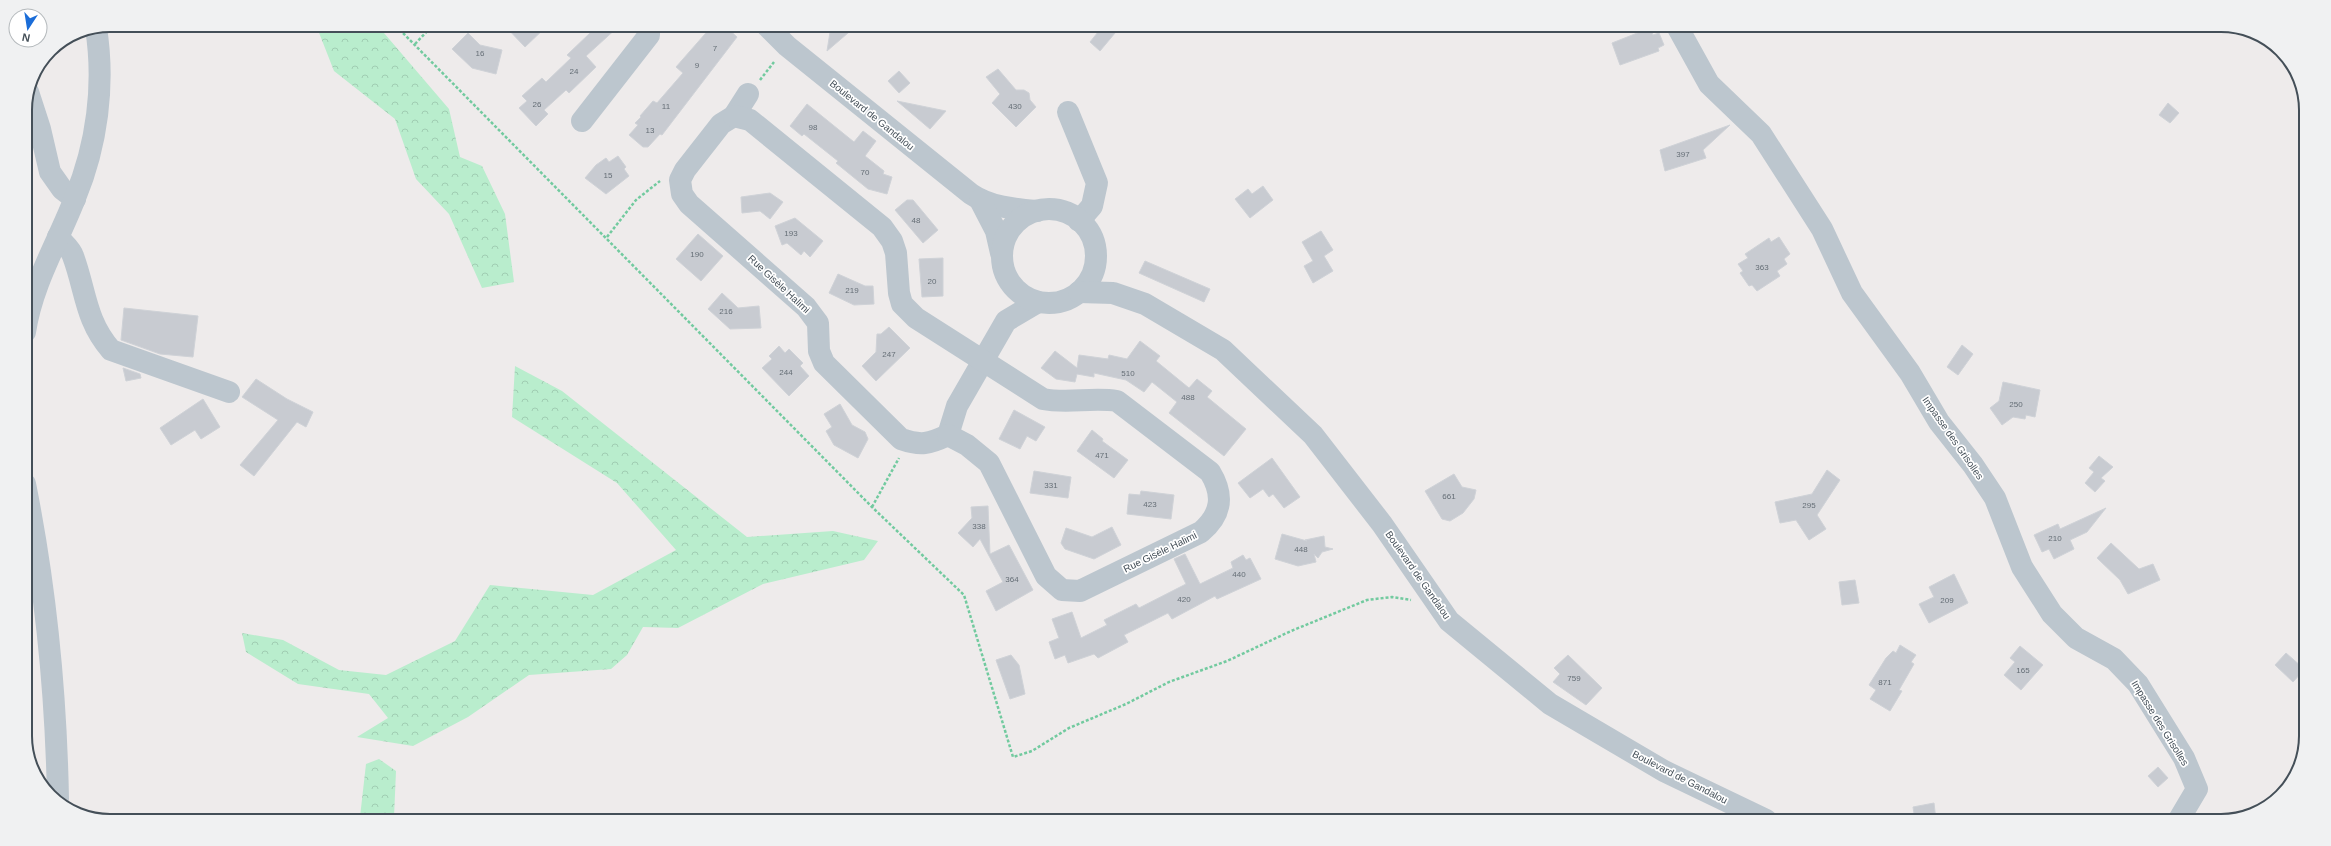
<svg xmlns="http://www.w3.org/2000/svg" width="2331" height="846" font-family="Helvetica,sans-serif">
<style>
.forest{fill:url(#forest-crowns)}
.building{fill:#c8cbd1;stroke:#cfd2d7}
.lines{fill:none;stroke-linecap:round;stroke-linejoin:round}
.path{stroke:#72ca9f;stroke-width:2.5;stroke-dasharray:3 2;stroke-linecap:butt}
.minor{stroke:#bcc6ce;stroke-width:22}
.labels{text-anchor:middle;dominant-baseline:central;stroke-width:3.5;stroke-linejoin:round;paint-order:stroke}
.number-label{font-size:8px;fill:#656e76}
.street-label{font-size:10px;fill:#444f58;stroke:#fff}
.rim{fill:none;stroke:#444f58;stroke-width:2}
</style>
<defs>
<pattern id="forest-crowns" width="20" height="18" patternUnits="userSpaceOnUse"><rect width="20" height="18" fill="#b9edcd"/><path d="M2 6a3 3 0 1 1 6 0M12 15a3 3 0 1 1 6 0" fill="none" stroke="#a0cdb2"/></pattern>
</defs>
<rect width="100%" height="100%" fill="#eeebeb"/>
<g class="forest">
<polygon points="316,25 378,26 449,109 460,157 482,166 505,214 514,282 482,288 449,214 416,179 395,119 334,71"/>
<polygon points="515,366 562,391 747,537 833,531 878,541 864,560 763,584 678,628 643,627 627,655 611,669 529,675 468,717 413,746 357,737 388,718 369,694 298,684 246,652 242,633 283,640 339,670 386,675 455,641 490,585 593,595 676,550 617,483 512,417"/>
<polygon points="379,759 396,771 394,817 360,817 366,764"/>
</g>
<g class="building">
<polygon points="505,26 547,26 525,47"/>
<polygon points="584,26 619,26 586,56 596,67 569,93 566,90 544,110 548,114 536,126 519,108 527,101 522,96 542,78 546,82 571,58 567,55 590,33"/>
<polygon points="712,26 725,26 737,37 662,135 660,134 648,147 643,147 629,135 638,125 635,123 641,117 640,116 653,101 657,103 683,73 676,67"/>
<polygon points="831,26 855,27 827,51"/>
<polygon points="1102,27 1120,27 1100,51 1090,42"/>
<polygon points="1650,28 1653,35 1659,33 1664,45 1658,48 1659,51 1620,65 1612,43"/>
<polygon points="468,33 480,45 502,50 496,74 472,68 452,49"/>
<polygon points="998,69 1016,90 1024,90 1029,93 1030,100 1036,107 1016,127 992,103 1000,94 986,77"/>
<polygon points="899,71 910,83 899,93 888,81"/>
<polygon points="897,101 946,111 930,129"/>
<polygon points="2168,103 2179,113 2170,123 2159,115"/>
<polygon points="807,104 854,142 863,131 876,141 865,156 884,171 883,174 892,177 887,194 868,189 836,163 838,161 804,134 802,136 790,126"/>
<polygon points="1730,125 1703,150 1706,158 1665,171 1660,150"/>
<polygon points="618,156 626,167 624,169 629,176 606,194 585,178 596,165 606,158 609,162"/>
<polygon points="1263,186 1273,200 1250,218 1235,199 1248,189 1252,194"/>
<polygon points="770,193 783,202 770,219 760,211 742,213 741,197"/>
<polygon points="907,200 913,200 938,230 923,243 895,210"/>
<polygon points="795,218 823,241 810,257 804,251 801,255 787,243 782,245 775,226"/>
<polygon points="1321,231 1333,250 1324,256 1333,271 1313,283 1304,266 1313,261 1302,242"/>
<polygon points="698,234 723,256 701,281 676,259"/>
<polygon points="1779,237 1790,254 1784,259 1787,264 1777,271 1780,276 1757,291 1752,285 1749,286 1740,273 1743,271 1738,264 1748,258 1745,254 1769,238 1771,242"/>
<polygon points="943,258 943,296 922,297 919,259"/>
<polygon points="1145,261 1210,289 1204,302 1139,273"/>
<polygon points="838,274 865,286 873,286 874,304 854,305 829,293"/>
<polygon points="722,293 738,308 759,306 761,328 730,329 708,309"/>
<polygon points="124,308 198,316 193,357 160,354 121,340"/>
<polygon points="889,327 910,348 876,381 862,366 876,352 877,334 881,334"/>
<polygon points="1140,341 1160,356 1156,361 1189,388 1197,379 1212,391 1207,397 1246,429 1224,456 1169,413 1177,402 1152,382 1144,392 1126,380 1094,373 1094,377 1077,374 1075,382 1056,379 1041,368 1055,351 1077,368 1079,355 1108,359 1109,355 1127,359"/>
<polygon points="1962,345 1973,354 1958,375 1947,367"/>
<polygon points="779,346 785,353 789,349 803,363 800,366 809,376 789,396 762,368 772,359 769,356"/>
<polygon points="123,368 140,374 141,378 126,381"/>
<polygon points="256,379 287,399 313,412 306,427 297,422 254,476 240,465 278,420 242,397"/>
<polygon points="2003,382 2040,390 2035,417 2026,415 2025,419 2013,417 2002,425 1990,408 1999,401"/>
<polygon points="203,399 220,427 201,439 195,430 171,445 160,428"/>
<polygon points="840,404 852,425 865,432 868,439 858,458 834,445 826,431 832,427 824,414"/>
<polygon points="1014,410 1045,427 1036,441 1027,436 1020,449 999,439"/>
<polygon points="1092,430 1103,439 1102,441 1128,460 1114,478 1077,451"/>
<polygon points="2099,456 2113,467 2101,478 2105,481 2095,492 2085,483 2094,472 2089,468"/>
<polygon points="1272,458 1300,497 1284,508 1273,494 1269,497 1263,489 1250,498 1238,483"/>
<polygon points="1827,470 1840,480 1817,515 1826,529 1809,540 1796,520 1780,523 1775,502 1812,494"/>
<polygon points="1034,471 1071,477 1068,498 1030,493"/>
<polygon points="1454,474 1462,487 1476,490 1474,499 1463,513 1450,521 1442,519 1425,491"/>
<polygon points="1141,491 1174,495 1171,519 1127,514 1129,494 1140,495"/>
<polygon points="988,506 990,554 1009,545 1033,590 996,611 986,591 1003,582 980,539 973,547 958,533 972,518 971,507"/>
<polygon points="2106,508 2087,532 2070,540 2074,549 2054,559 2049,549 2042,552 2034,535 2058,524 2060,529"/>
<polygon points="1112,527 1121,545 1094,559 1065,549 1061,543 1066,528 1092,537"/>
<polygon points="1282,534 1307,541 1305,540 1324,536 1325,547 1333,549 1322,552 1318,558 1314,554 1316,562 1298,566 1275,559"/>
<polygon points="2111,543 2139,569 2153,564 2160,580 2128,594 2120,580 2097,558"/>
<polygon points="1185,554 1200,584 1233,568 1231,562 1243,555 1246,560 1250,558 1261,579 1217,599 1215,596 1172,619 1168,613 1124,635 1128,642 1098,658 1094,654 1068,663 1065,655 1055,659 1049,642 1059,638 1052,619 1072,612 1081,638 1107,625 1104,620 1136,604 1139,608 1186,584 1174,559"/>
<polygon points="1954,574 1968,603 1929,623 1919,604 1934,597 1929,587"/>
<polygon points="1855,580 1859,603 1842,605 1839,582"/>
<polygon points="1900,645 1916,655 1911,662 1914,664 1899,690 1902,691 1890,711 1870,699 1876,690 1869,685 1886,658 1893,651 1896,653"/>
<polygon points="2020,646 2043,665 2021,690 2004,675 2015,662 2010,658"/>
<polygon points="2286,653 2302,667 2302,672 2293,682 2275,665"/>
<polygon points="1011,655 1019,665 1025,694 1010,699 996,660"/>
<polygon points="1568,655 1602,688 1586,705 1553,682 1560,674 1554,668"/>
<polygon points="2158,767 2168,778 2158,787 2148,776"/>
<polygon points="1934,803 1936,820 1915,820 1913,807"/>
</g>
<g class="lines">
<g class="path">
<polyline points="396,26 872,507 964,595 1013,757 1032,751 1069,728 1126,704 1169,682 1227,661 1291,631 1367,600 1392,597 1411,600"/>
<polyline points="415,44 432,26"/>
<polyline points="760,80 774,62"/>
<polyline points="607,237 636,200 660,181"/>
<polyline points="872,507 899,458"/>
</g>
<g class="minor">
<path d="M767,26L787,46L971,194C990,207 1014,209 1037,211"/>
<polyline points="1678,28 1709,84 1761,134 1822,229 1852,293 1910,373 1939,422 1973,465 1995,498 2022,567 2052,614 2076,638 2114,659 2138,684 2184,758 2197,789 2178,821"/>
<polyline points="28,92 40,129 50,172 62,189 75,199"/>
<path d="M748,94L734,116L721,124L685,170L680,180L682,194L689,204L806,307L818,323L819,351L824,363L901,439C921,446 929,444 948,435L957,406L1006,321L1038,302"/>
<polyline points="1068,112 1097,183 1092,206 1079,221"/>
<path d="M734,116L750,120L882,227L892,241L896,253L899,293L902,304L916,318L1043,399C1067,404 1092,397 1117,401L1210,472C1224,495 1222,514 1201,532L1080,591L1062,590L1046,576L989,463L967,445L948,435"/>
<polyline points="582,121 649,35 649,26"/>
<polyline points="980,200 996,231 1001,253"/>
<circle cx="1049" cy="256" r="47"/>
<path d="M58,237C63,243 71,249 73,256C86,291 85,320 111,350L229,392"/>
<polyline points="1079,292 1113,293 1145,304 1223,350 1313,435 1382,524 1449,621 1550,704 1664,771 1766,820"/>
<path d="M25,332C32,284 58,242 75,198C97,145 105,85 96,28"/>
<path d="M25,484C46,589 56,692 58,799"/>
</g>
</g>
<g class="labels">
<g class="number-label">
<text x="715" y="48">7</text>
<text x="480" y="53">16</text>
<text x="697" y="65">9</text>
<text x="574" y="71">24</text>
<text x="537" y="104">26</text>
<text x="666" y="106">11</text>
<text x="1015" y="106">430</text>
<text x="813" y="127">98</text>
<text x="650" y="130">13</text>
<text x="1683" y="154">397</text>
<text x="865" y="172">70</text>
<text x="608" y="175">15</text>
<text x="916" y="220">48</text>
<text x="791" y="233">193</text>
<text x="697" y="254">190</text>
<text x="1762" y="267">363</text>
<text x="932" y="281">20</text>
<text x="852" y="290">219</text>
<text x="726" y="311">216</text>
<text x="889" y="354">247</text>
<text x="786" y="372">244</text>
<text x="1128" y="373">510</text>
<text x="1188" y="397">488</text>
<text x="2016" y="404">250</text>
<text x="1102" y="455">471</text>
<text x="1051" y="485">331</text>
<text x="1449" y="496">661</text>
<text x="1150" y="504">423</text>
<text x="1809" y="505">295</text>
<text x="979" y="526">338</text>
<text x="2055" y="538">210</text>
<text x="1301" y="549">448</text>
<text x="1239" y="574">440</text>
<text x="1012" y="579">364</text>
<text x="1184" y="599">420</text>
<text x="1947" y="600">209</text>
<text x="2023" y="670">165</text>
<text x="1574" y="678">759</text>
<text x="1885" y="682">871</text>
</g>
<g class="street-label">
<text transform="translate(872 115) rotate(39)">Boulevard de Gandalou</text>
<text transform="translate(779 284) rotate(43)">Rue Gisèle Halimi</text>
<text transform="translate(1953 438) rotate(55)">Impasse des Grisolles</text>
<text transform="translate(1160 552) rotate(-26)">Rue Gisèle Halimi</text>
<text transform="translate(1418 575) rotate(55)">Boulevard de Gandalou</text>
<text transform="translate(2160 723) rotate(58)">Impasse des Grisolles</text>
<text transform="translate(1680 777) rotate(27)">Boulevard de Gandalou</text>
</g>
</g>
<path d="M0 0H2331V846H0ZM110 32H2221A78 78 0 0 1 2299 110V736A78 78 0 0 1 2221 814H110A78 78 0 0 1 32 736V110A78 78 0 0 1 110 32Z" fill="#f0f1f2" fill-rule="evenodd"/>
<path class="rim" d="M110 32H2221A78 78 0 0 1 2299 110V736A78 78 0 0 1 2221 814H110A78 78 0 0 1 32 736V110A78 78 0 0 1 110 32Z"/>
<g transform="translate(28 28) rotate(192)"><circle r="19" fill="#ffffff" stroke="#b4b9bc"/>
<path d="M0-3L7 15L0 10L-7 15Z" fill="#1b6dd8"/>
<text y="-6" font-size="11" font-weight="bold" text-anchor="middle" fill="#444f58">N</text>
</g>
</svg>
